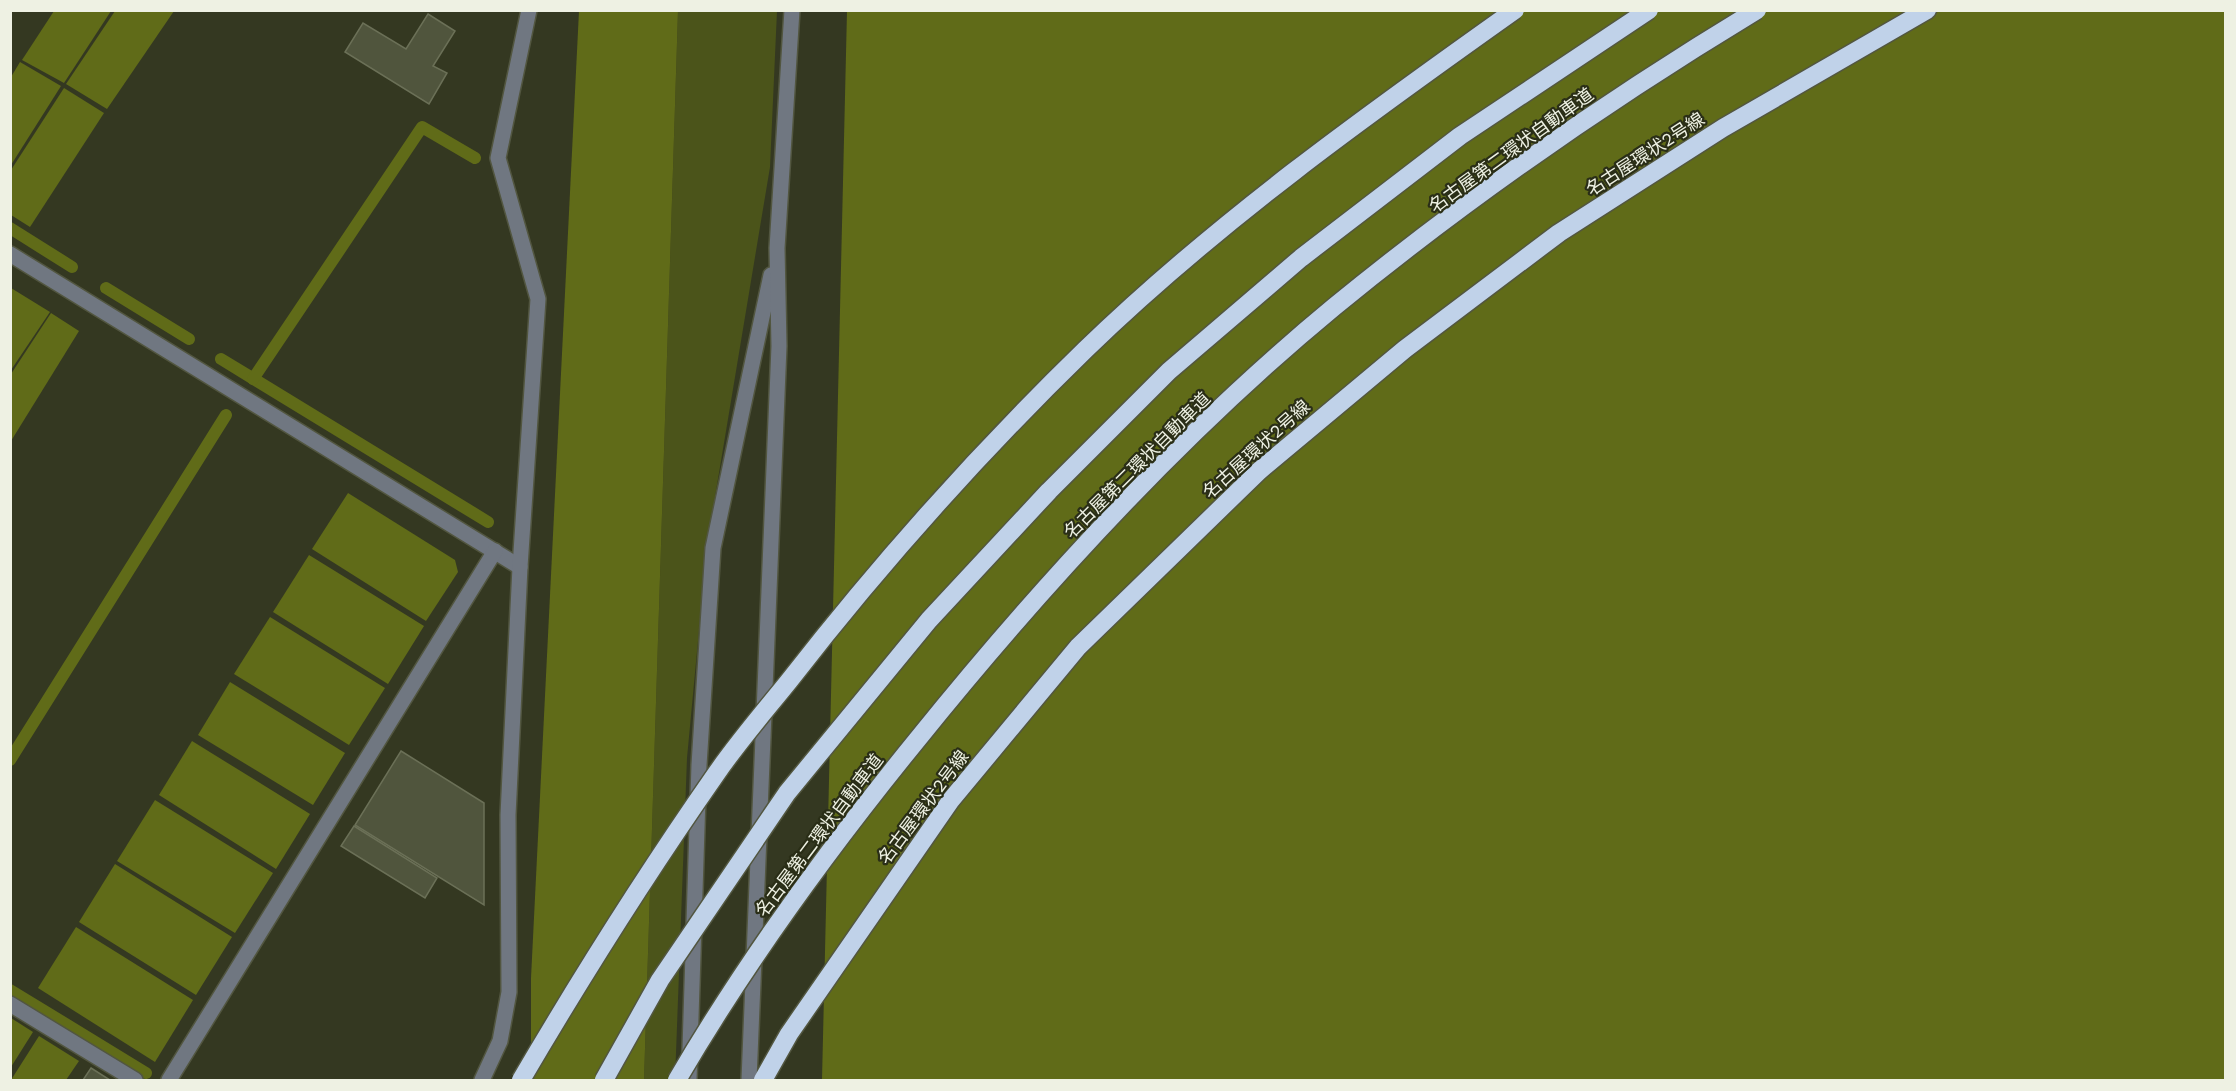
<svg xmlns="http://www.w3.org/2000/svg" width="2236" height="1091" font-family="'Work Sans','Noto Sans JP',sans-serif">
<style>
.green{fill:#4b541a}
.water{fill:#606b18}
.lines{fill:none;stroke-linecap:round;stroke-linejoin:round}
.stream{stroke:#606b18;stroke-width:12}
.building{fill:#50553d;stroke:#6b7057;stroke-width:1.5}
.minor-casing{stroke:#525640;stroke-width:18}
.highway-casing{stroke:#525640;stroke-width:21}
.minor{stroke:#707781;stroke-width:15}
.highway{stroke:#c0d2e9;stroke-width:18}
.highway-bridge-casing{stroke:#525640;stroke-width:21;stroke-linecap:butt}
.highway-bridge{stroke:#c0d2e9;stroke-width:18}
.labels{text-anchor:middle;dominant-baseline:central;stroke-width:4.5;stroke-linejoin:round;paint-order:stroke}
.street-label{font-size:18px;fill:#eef1e3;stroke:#2a2e17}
</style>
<rect width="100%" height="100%" fill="#343821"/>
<polygon class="green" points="678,11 777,11 770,167 707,545 687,758 675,1080 644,1080"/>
<g class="water">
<polygon points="54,11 111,11 64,83 22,60"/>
<polygon points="115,11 174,11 107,109 66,84"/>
<polygon points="579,11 678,11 644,1080 531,1080 531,978"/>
<polygon points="847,11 2225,11 2225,1080 822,1080"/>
<polygon points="20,62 61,86 11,165 11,77"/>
<polygon points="64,88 104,113 30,227 11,215 11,170"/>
<polygon points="11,288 50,312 11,370"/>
<polygon points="51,313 79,331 11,441 11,374"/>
<polygon points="348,493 455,560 458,572 426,621 312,549"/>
<polygon points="309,555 424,626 388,684 273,612"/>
<polygon points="270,617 385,688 349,745 234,674"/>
<polygon points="230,682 345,753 313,805 198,735"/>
<polygon points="192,741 310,814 276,869 159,795"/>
<polygon points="155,800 273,873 235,933 117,861"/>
<polygon points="115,864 232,937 196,995 79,922"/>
<polygon points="76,927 193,1000 155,1062 38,988"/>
<polygon points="11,1018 33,1032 11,1067"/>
<polygon points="39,1036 79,1061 66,1080 11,1080"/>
</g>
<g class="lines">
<g class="stream">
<polyline points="10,228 72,267"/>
<polyline points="106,288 189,339"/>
<polyline points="221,359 488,522"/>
<polyline points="253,379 422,127 475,158"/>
<polyline points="10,760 226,415"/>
<polyline points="10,990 146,1073"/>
</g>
</g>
<g class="building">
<polygon points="428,14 455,31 433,66 447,73 429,104 345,52 363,23 406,49"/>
<polygon points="401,751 484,803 484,905 355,825"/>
<polygon points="354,826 437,878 425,898 341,846"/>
<polygon points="91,1068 110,1080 83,1080"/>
</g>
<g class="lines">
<defs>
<g id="minor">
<polyline points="10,254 520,567"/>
<polyline points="10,1004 135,1080"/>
<polyline points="169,1080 495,551"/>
<polyline points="482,1080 500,1041 509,992 508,815 520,567 538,299 498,158 529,10"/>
<polyline points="689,1080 699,765 713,548 771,275"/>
<polyline points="749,1080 779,346 777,248 792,10"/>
</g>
<polyline id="highway" points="763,1080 789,1034 951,800 1078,647 1259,471 1405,349 1559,233 1723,128 1927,10"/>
</defs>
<use href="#minor" class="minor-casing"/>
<use href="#highway" class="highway-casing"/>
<use href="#minor" class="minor"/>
<use href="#highway" class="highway"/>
<defs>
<g id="highway-bridge">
<path d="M521,1080C582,976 647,873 716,774C738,742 764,712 789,681C880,564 979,453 1085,350C1216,223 1367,115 1515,10"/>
<polyline points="604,1080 660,980 787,793 929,620 1049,491 1169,371 1301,258 1460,136 1649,10"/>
<path d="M677,1080C747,960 829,848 917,740C1042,585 1180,434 1334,307C1467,198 1610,99 1757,10"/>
</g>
</defs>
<use href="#highway-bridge" class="highway-bridge-casing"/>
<use href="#highway-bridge" class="highway-bridge"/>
</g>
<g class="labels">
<g class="street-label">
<text transform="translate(1511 150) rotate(-36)">名古屋第二環状自動車道</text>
<text transform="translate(1645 154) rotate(-33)">名古屋環状2号線</text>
<text transform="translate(1256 449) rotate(-42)">名古屋環状2号線</text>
<text transform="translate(1137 465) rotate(-45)">名古屋第二環状自動車道</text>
<text transform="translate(923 807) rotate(-53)">名古屋環状2号線</text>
<text transform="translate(819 835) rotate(-53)">名古屋第二環状自動車道</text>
</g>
</g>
<rect width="2236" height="1091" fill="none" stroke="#eef1e3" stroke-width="24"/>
</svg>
